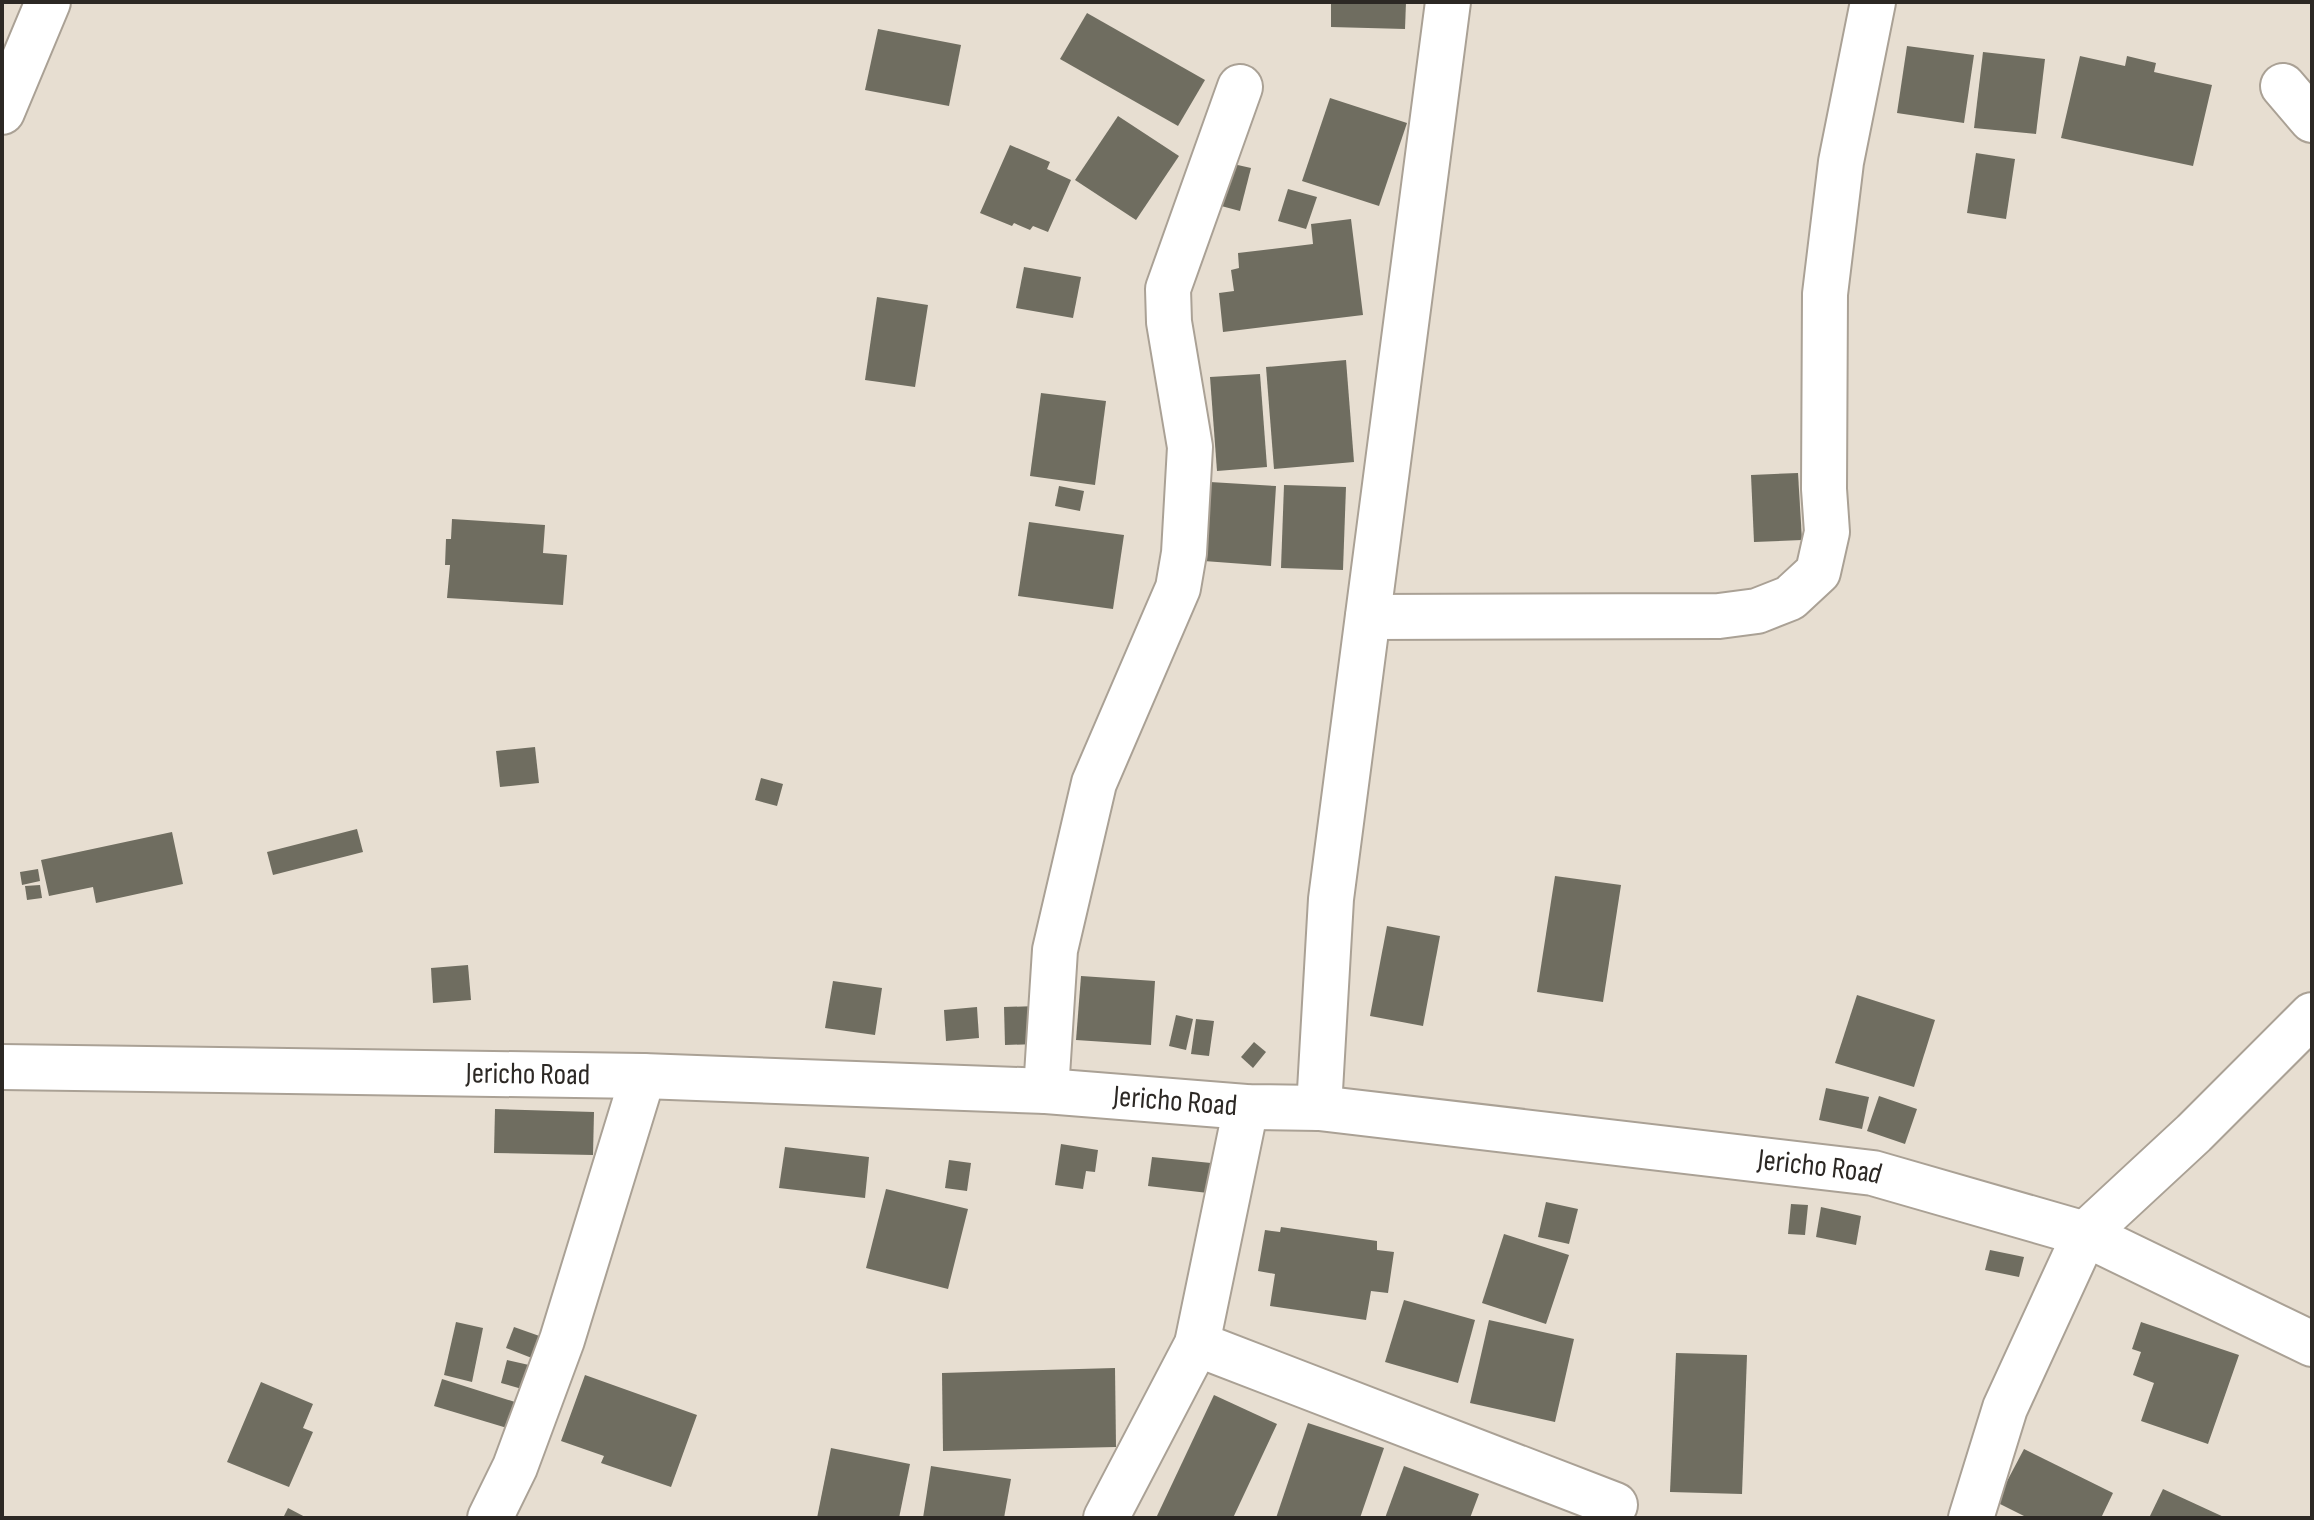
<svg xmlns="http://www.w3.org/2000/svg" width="2314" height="1520" font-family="'Sofia Sans Condensed',sans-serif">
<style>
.building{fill:#6f6d60}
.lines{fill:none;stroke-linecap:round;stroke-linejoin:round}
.minor-casing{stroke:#aaa195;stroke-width:48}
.minor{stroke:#fff;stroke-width:44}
.labels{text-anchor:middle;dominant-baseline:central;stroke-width:8;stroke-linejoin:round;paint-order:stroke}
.street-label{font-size:30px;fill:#2c2824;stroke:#f4ebdf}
</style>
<rect width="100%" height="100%" fill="#e7ded1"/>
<g class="building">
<polygon points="1331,2 1406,2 1405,29 1331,27"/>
<polygon points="1087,13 1205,80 1178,126 1060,59"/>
<polygon points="878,29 961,45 949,106 865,90"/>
<polygon points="1907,46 1974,55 1964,123 1897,113"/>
<polygon points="1983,52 2045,59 2036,134 1974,128"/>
<polygon points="2080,56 2125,66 2127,56 2156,63 2154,72 2212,85 2193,166 2061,138"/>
<polygon points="1330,98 1407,123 1379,206 1302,181"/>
<polygon points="1118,116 1179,156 1136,220 1075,180"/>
<polygon points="1010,145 1050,162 1047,169 1071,180 1048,232 1033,226 1030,230 1014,223 1012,226 980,213"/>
<polygon points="1976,153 2015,159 2006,219 1967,213"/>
<polygon points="1220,161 1251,168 1240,211 1210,203"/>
<polygon points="1288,189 1317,197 1306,229 1278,221"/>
<polygon points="1351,219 1363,315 1223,332 1219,293 1234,291 1231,270 1239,268 1238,253 1313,244 1311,224"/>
<polygon points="1024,267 1081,277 1073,318 1016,308"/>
<polygon points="877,297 928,305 915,387 865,380"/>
<polygon points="1346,360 1354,462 1274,469 1266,367"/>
<polygon points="1260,374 1267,467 1217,471 1210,377"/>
<polygon points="1041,393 1106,401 1095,485 1030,476"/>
<polygon points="1798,473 1802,540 1754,542 1751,475"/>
<polygon points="1210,482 1276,486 1271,566 1204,561"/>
<polygon points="1284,485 1346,487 1343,570 1281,568"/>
<polygon points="1059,486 1084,491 1080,511 1055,506"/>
<polygon points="452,519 545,525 543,553 567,555 563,605 447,598 450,565 445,565 446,539 451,539"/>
<polygon points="1029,522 1124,535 1113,609 1018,596"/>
<polygon points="535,747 539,783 500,787 496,751"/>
<polygon points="761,778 783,784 777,806 755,800"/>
<polygon points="357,829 363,852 273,875 267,852"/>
<polygon points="172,832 183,884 96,903 93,887 49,896 41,860"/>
<polygon points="38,869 40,881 22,885 20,872"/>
<polygon points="1555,876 1621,885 1603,1002 1537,992"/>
<polygon points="40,885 42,898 27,900 25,886"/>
<polygon points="1387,926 1440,936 1423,1026 1370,1016"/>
<polygon points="468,965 471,1000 433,1003 431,968"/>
<polygon points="1081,976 1155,981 1151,1045 1076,1040"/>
<polygon points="833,981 882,988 875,1035 825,1028"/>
<polygon points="1857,995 1935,1020 1914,1087 1835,1063"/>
<polygon points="1037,1006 1038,1044 1005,1045 1004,1007"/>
<polygon points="977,1007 979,1038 946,1041 944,1010"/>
<polygon points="1176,1015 1193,1019 1186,1050 1169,1046"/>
<polygon points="1196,1019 1214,1021 1209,1056 1191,1054"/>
<polygon points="1254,1042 1266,1052 1253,1068 1241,1057"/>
<polygon points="1826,1088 1869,1097 1862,1129 1819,1120"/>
<polygon points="1879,1096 1917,1109 1905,1144 1867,1131"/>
<polygon points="495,1109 594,1112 593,1155 494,1153"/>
<polygon points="1061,1144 1098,1150 1095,1172 1086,1171 1083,1189 1055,1185"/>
<polygon points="785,1147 869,1157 865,1198 779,1188"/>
<polygon points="1152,1157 1211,1163 1208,1193 1148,1186"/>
<polygon points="949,1160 971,1163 967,1191 945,1188"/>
<polygon points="886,1189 968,1209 948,1289 866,1268"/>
<polygon points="1546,1202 1578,1209 1569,1244 1538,1237"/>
<polygon points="1791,1204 1808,1205 1805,1235 1788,1234"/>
<polygon points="1821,1207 1861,1216 1856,1245 1816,1237"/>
<polygon points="1281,1227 1377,1241 1377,1250 1394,1252 1388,1293 1371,1291 1366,1320 1270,1306 1275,1274 1258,1271 1265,1230 1280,1232"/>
<polygon points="1504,1234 1569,1255 1546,1324 1482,1303"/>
<polygon points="1990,1250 2024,1257 2019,1277 1985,1270"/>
<polygon points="1404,1300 1475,1320 1458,1383 1385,1362"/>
<polygon points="1489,1320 1574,1339 1555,1422 1470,1403"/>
<polygon points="456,1322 483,1328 472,1382 444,1375"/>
<polygon points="2141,1322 2239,1355 2208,1444 2141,1421 2154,1383 2133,1375 2141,1352 2132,1349"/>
<polygon points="514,1327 545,1338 537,1360 506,1348"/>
<polygon points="1676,1353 1747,1355 1742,1494 1670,1492"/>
<polygon points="507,1360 529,1365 522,1389 501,1383"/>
<polygon points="1115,1368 1116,1447 943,1451 942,1373"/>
<polygon points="585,1375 697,1415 671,1487 601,1463 604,1456 561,1441"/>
<polygon points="442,1379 515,1402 507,1428 434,1406"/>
<polygon points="261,1382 313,1404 303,1428 313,1432 289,1487 227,1462"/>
<polygon points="1214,1395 1277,1424 1233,1518 1156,1518"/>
<polygon points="1308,1423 1384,1448 1360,1518 1276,1518"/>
<polygon points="831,1448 910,1464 899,1518 817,1518"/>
<polygon points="2024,1449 2113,1493 2101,1518 2028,1518 1996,1502"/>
<polygon points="931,1466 1011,1479 1004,1518 923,1518"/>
<polygon points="1404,1466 1479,1494 1470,1518 1385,1518"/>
<polygon points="2163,1489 2226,1518 2149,1518"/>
<polygon points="288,1508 307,1518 283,1518"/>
</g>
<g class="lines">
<defs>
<g id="minor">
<polyline points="2283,86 2312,120"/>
<polyline points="2,112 48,2"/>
<polyline points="1368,617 1719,616 1757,611 1790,598 1818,572 1827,532 1824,489 1825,294 1841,162 1873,2"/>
<path id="s1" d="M2,1067L643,1076L1046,1091L1246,1107L1319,1108L1873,1173L2085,1234L2312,1344"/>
<polyline points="1046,1091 1055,950 1094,783 1178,588 1184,553 1190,447 1169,322 1168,289 1240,87"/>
<polyline points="1319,1108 1331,899 1448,2"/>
<polyline points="1197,1344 1615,1505"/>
<polyline points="490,1518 515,1467 562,1340 643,1076"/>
<polyline points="1106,1518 1197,1344 1246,1107"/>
<polyline points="1971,1518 2005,1408 2085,1234 2194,1133 2312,1015"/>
</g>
</defs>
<use href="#minor" class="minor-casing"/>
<use href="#minor" class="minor"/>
</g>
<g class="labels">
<g class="street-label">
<text stroke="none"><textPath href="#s1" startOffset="526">Jericho Road</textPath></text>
<text stroke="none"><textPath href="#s1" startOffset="1174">Jericho Road</textPath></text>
<text stroke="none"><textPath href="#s1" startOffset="1822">Jericho Road</textPath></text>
</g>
</g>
<rect width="2314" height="1520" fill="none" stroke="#2c2824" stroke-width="8"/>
</svg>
